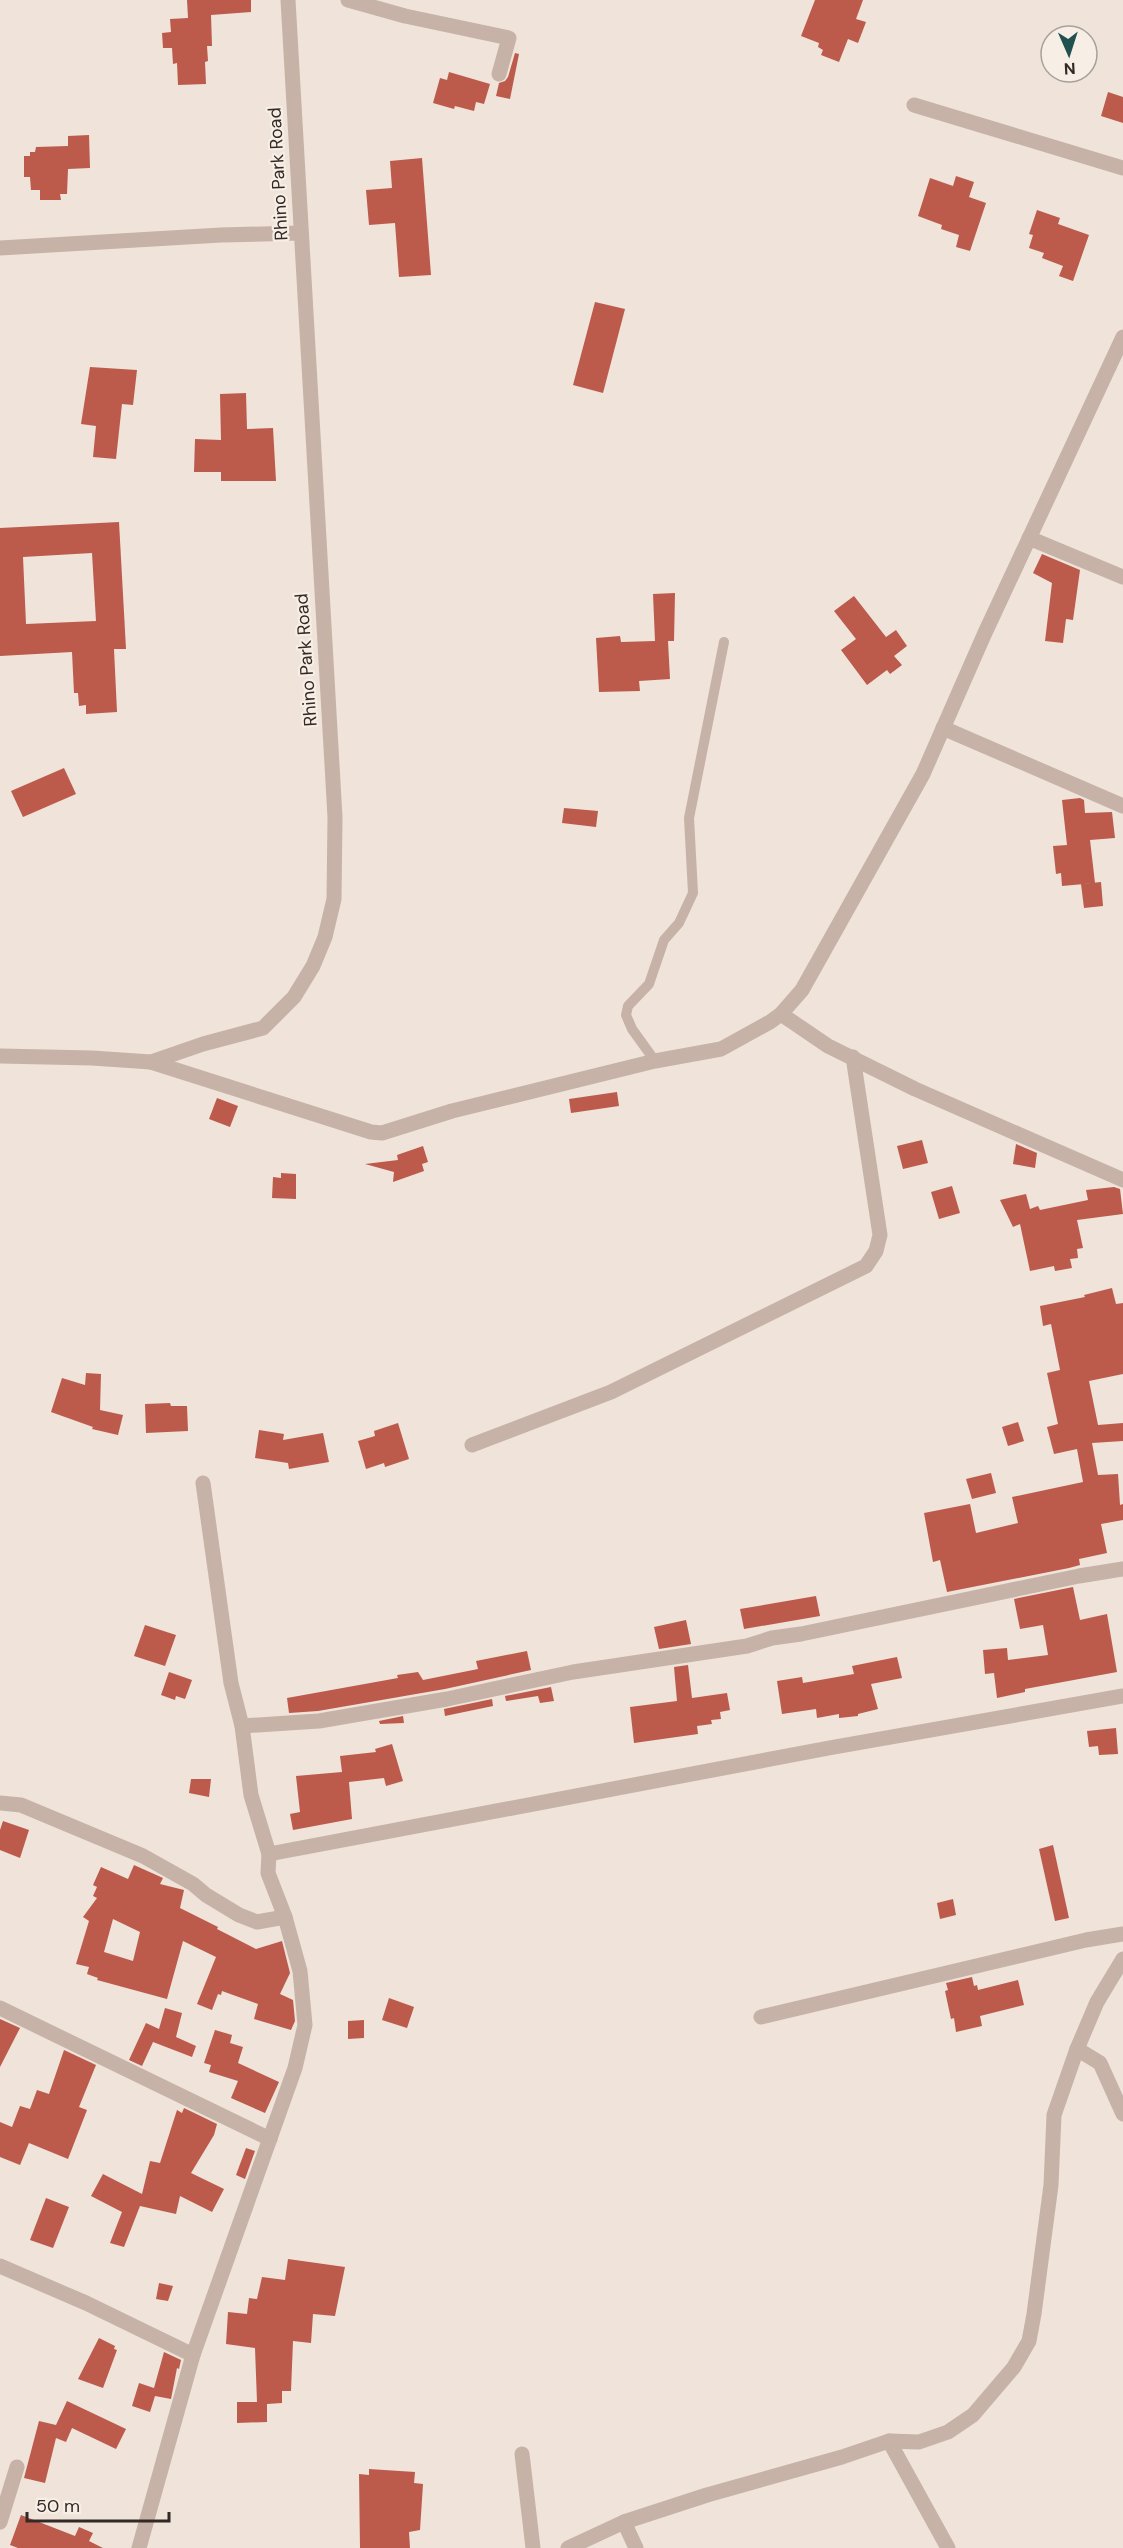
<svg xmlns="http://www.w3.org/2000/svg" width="1123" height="2548" font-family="'DM Sans',sans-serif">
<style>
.building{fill:#bc5a4c;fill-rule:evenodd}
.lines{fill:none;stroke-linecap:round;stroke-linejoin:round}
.service{stroke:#c6b2a7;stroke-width:10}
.minor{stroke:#c6b2a7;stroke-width:15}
.labels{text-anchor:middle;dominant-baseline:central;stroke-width:4.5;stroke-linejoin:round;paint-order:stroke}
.street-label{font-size:18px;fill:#332a27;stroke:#f7eee6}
</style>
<rect width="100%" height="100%" fill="#efe3da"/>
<g class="building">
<polygon points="187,0 251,0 251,12 211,15 212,46 207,46 208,61 205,62 206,84 178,85 177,63 173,64 172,48 163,48 162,33 171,32 170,19 188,18"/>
<polygon points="815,0 863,0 856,19 866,22 858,43 848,39 839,62 821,55 823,50 818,47 819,43 801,36"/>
<polygon points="515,53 519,54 510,99 496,96 499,83 505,81 508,77"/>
<polygon points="449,72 490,84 484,104 476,102 474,111 455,106 454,109 433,103 440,78 447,80"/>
<polygon points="1108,92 1123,97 1123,123 1101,116"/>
<polygon points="89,135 90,168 68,169 67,194 60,194 61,200 40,200 40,190 31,190 30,177 24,177 24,156 30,156 30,152 35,152 36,147 68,146 68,136"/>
<polygon points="422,158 431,275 399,277 395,223 369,225 366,190 392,188 390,161"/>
<polygon points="956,176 974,182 969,197 986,203 970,251 956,247 959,235 941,229 942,225 918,216 930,178 953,186"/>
<polygon points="1037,210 1060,218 1058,224 1089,235 1073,281 1059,276 1063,266 1042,258 1044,253 1029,248 1033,235 1029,234"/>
<polygon points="595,302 625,309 603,393 573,385"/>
<polygon points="90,367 137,370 133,405 122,404 116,459 93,457 96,426 81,424"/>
<polygon points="246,393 247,429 273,428 276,481 221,481 221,472 194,472 195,439 221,440 220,394"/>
<path d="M119,522L126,649H114L117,712L86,714V705L79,706L78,693H74L72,652L0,656V528ZM92,553L96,621L26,624L23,557Z"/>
<polygon points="1042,554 1080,570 1073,620 1066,619 1063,643 1045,641 1052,583 1033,573"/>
<polygon points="675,593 674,641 668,641 670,679 639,681 640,691 599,692 596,638 620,636 621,642 655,641 653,594"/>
<polygon points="854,596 886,637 896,630 907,646 894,656 902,665 890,674 887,670 867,685 841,650 856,639 834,611"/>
<polygon points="64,768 76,794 23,817 11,791"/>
<polygon points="1080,798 1084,800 1085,813 1112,812 1115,838 1090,840 1095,883 1062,886 1061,873 1056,874 1053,846 1067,845 1062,800"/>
<polygon points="564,808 598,811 596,827 562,823"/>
<polygon points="1101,882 1103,906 1084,908 1081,884"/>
<polygon points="617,1092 619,1106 571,1113 569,1099"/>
<polygon points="217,1098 238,1106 230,1127 209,1119"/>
<polygon points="922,1140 928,1163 903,1169 897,1146"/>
<polygon points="1016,1144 1037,1153 1035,1168 1013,1164"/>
<polygon points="423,1146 428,1162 422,1164 424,1171 393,1182 394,1172 365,1164 398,1160 397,1155"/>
<polygon points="281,1173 296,1174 296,1199 272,1198 273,1177 281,1178"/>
<polygon points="952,1186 960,1213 939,1219 931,1192"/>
<polygon points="1114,1187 1120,1189 1123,1214 1077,1220 1083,1248 1077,1249 1078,1258 1070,1259 1072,1268 1055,1271 1054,1266 1030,1271 1020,1224 1013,1227 1000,1200 1026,1194 1030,1209 1038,1206 1040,1210 1088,1200 1086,1190"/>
<polygon points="1112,1288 1116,1304 1123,1303 1123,1374 1089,1381 1098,1425 1123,1423 1123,1441 1092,1443 1098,1475 1118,1474 1120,1505 1123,1504 1123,1520 1101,1524 1107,1553 1079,1559 1080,1565 1069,1568 947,1592 940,1560 933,1562 924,1513 970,1504 976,1533 1018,1523 1012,1497 1083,1482 1077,1449 1054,1454 1047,1427 1058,1424 1047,1373 1060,1370 1051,1324 1043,1326 1040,1306 1085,1297 1084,1295"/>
<polygon points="86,1373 101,1374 100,1410 123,1415 118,1435 92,1429 93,1427 51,1412 62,1378 85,1385"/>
<polygon points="170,1403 171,1406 187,1406 188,1431 146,1433 145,1404"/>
<polygon points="1018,1422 1024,1441 1008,1446 1002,1427"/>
<polygon points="398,1423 409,1459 385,1467 384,1463 366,1469 358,1441 375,1436 374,1431"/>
<polygon points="259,1430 284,1434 283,1440 323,1433 329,1462 289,1469 288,1463 255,1458"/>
<polygon points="991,1473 996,1493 972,1499 966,1479"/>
<polygon points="1073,1587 1080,1620 1107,1614 1117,1672 1025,1689 1025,1692 997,1698 994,1673 985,1674 983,1650 1007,1648 1008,1660 1048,1655 1043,1625 1020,1629 1014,1599"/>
<polygon points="816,1596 820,1616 744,1629 740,1609"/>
<polygon points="686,1620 691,1644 659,1649 654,1627"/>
<polygon points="145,1625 176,1635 165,1666 134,1656"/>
<polygon points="527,1651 531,1670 445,1689 318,1711 289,1713 287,1698 398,1678 397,1675 418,1672 423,1680 478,1669 476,1661"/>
<polygon points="897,1657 902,1678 871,1684 878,1709 858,1714 858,1716 839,1718 839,1714 817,1718 816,1709 782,1714 777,1681 802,1677 803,1683 854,1674 852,1666"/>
<polygon points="688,1665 692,1698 727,1693 730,1710 720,1712 721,1719 711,1720 712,1724 697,1726 698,1734 634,1743 630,1707 677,1701 674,1667"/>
<polygon points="169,1672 192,1680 185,1699 176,1696 175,1700 161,1695"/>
<polygon points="551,1687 554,1701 540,1703 538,1696 506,1701 505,1696"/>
<polygon points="492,1699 493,1706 445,1716 444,1709"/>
<polygon points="403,1716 404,1723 380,1724 379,1721"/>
<polygon points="1116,1728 1118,1754 1099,1755 1098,1746 1089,1747 1087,1731"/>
<polygon points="392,1744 403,1781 386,1786 384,1778 349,1782 352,1819 293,1830 290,1814 300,1812 296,1776 342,1772 340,1756 376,1752 375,1749"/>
<polygon points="191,1779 211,1779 209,1797 189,1793"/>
<polygon points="3,1821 29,1830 20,1858 0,1850 0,1830"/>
<polygon points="1053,1845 1069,1918 1055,1921 1039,1849"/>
<path d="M134,1865L163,1878L160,1884L184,1890L180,1908L218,1927L217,1929L256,1949L282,1941L290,1973L280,1994L293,2000L295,2021L291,2030L254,2019L258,2004L222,1991L221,1995L218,1994L212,2010L197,2004L216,1957L183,1941L167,1999L97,1980L98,1978L87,1974L89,1967L76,1964L89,1921L83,1917L97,1898L93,1896L97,1887L93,1885L101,1867L128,1879ZM113,1919L140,1932L133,1961L104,1952Z"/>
<polygon points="953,1899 956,1915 940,1919 937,1903"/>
<polygon points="972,1977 974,1986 977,1985 978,1990 1018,1980 1024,2005 980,2016 982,2026 956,2032 954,2018 951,2019 945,1991 948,1990 946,1983"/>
<polygon points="389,1998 414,2007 407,2028 382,2020"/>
<polygon points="165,2008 182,2013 176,2037 196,2046 192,2057 153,2042 142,2066 129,2060 146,2023 159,2029"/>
<polygon points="0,2019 20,2028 0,2067"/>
<polygon points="364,2020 364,2038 348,2039 348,2021"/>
<polygon points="215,2030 232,2035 230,2043 243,2047 238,2063 279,2082 265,2113 231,2098 238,2081 209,2072 211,2065 204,2063"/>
<polygon points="64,2050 96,2065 79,2107 87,2110 68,2159 29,2143 20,2165 0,2157 0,2122 12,2127 20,2106 30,2109 37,2090 49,2094"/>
<polygon points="184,2108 217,2124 214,2135 191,2173 224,2189 212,2212 180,2196 176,2214 140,2206 124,2247 110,2243 122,2212 91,2196 103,2174 142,2194 150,2161 160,2163 177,2110 182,2113"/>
<polygon points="246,2148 255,2151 245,2179 236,2175"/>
<polygon points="46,2198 69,2207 53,2248 30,2240"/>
<polygon points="288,2259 345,2267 335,2316 313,2314 311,2343 293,2341 291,2391 282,2391 282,2403 267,2404 267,2422 237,2423 237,2402 257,2402 255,2348 226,2344 228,2312 247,2314 249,2298 257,2299 262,2277 285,2280"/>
<polygon points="159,2283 173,2286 168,2301 156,2299"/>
<polygon points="99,2338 115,2346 114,2349 117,2350 103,2388 78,2379"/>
<polygon points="164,2352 181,2360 179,2369 177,2368 171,2399 155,2396 150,2412 132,2406 139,2383 154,2388"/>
<polygon points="67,2401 126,2429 116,2449 72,2428 66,2442 56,2438 45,2483 24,2478 39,2421 56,2425"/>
<polygon points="369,2469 415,2472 414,2483 423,2484 420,2530 409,2532 410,2548 360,2548 359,2474 369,2475"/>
<polygon points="21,2515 75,2536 79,2527 93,2533 89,2541 103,2548 18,2548 10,2545"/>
</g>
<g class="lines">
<polyline class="service" points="655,1061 632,1029 626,1015 628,1006 649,984 664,940 679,923 693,893 689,818 724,642"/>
<g class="minor">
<polyline points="348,0 405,16 509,38 499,74"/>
<polyline points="914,105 1123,168"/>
<polyline points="0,248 221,235 301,233"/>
<polyline points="1029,538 1123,577"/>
<polyline points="943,728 1123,806"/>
<polyline points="781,1014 828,1046 915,1089 1123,1180"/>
<polyline points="0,1056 92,1058 151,1062 203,1044 263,1028 294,997 313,966 325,937 334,899 335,817 288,0"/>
<polyline points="151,1062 371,1132 382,1133 452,1111 655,1061 721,1049 770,1022 781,1014 802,990 923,774 984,635 1123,337"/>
<polyline points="472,1445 611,1392 866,1266 876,1251 880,1235 853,1057"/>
<polyline points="242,1726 319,1721 447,1699 573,1672 747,1646 772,1638 801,1634 1079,1576 1123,1569"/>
<polyline points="0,1803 21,1805 143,1856 193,1884 206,1895 239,1915 257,1922 285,1917"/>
<polyline points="269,1854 829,1748 1123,1696"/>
<polyline points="0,2008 270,2139"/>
<polyline points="761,2017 1086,1940 1123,1934"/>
<polyline points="1077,2049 1100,2063 1123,2114"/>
<polyline points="0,2266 86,2303 193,2355"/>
<polyline points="889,2441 948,2548"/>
<polyline points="522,2454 533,2548"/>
<polyline points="0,2522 17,2467"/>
<polyline points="624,2522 636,2548"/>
<polyline points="139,2548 193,2355 295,2068 305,2025 300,1971 285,1917 268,1873 269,1854 251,1795 242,1726 231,1683 203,1483"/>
<polyline points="568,2548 624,2522 707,2495 842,2457 889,2441 919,2442 948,2432 973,2415 1014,2367 1029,2341 1034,2314 1051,2185 1054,2115 1077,2049 1097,2002 1123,1959"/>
</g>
</g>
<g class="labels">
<g class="street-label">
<text transform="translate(278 174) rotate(-93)">Rhino Park Road</text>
<text transform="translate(306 660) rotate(-94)">Rhino Park Road</text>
</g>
</g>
<g transform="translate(1069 54) rotate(177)"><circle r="28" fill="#f7eee6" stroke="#a9a09a" stroke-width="1.5"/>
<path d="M0-4.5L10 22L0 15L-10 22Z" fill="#20514f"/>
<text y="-9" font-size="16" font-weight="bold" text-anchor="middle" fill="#332a27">N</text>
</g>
<path d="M27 2512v9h142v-9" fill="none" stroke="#332a27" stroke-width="3"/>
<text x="36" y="2512" font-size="18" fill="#332a27" stroke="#f7eee6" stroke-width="4.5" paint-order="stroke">50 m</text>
</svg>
